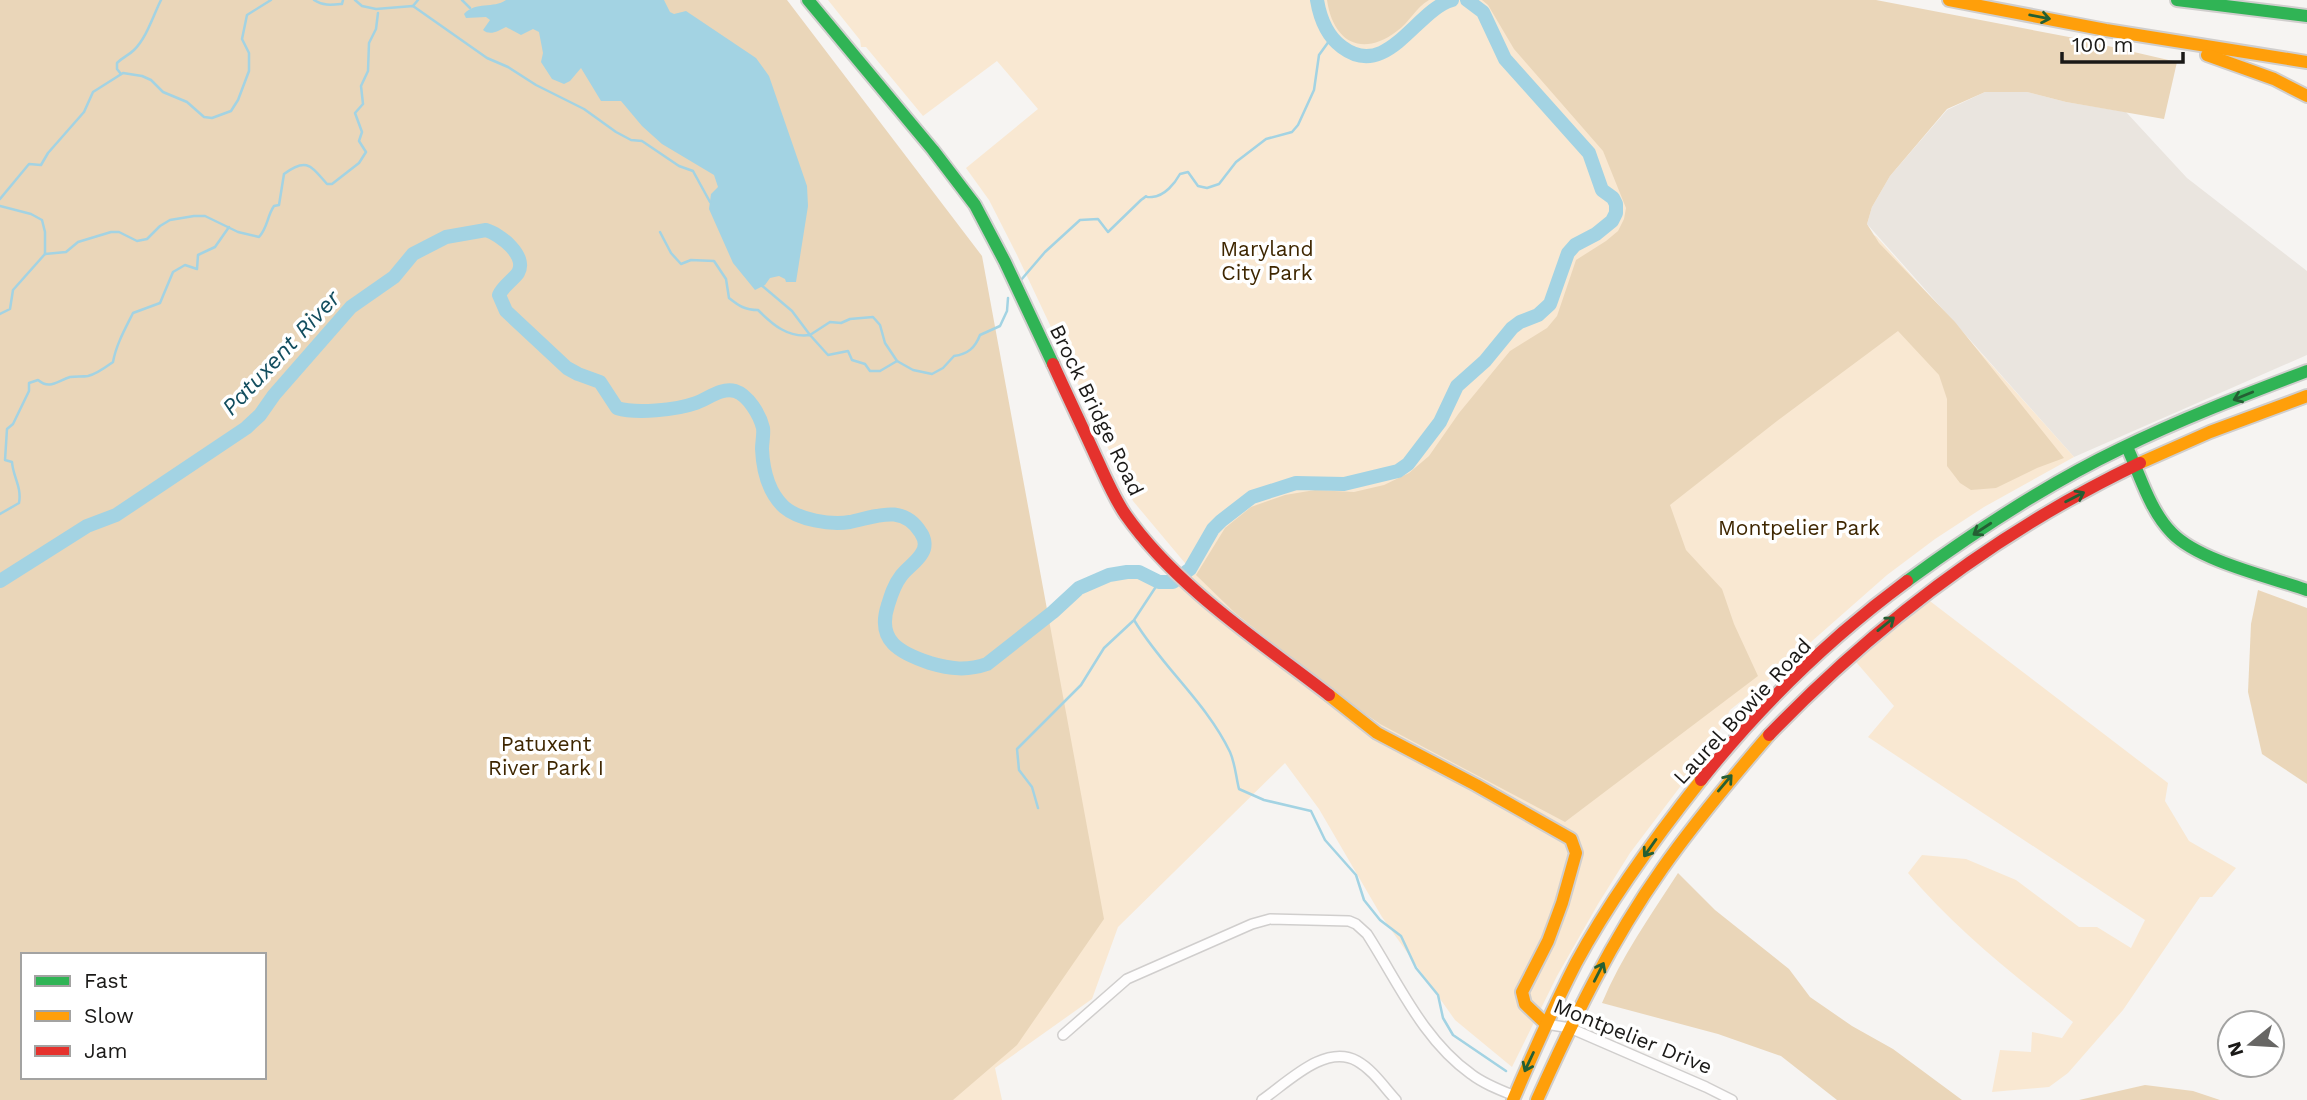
<svg xmlns="http://www.w3.org/2000/svg" width="2307" height="1100" font-family="'Work Sans',sans-serif">
<style>
.built{fill:#eae5df}
.green{fill:#f9e8d2;fill-rule:evenodd}
.forest{fill:#ead6b9;fill-rule:evenodd}
.water{fill:#a3d3e3}
.lines{fill:none;stroke-linecap:round;stroke-linejoin:round}
.stream{stroke:#a3d3e3;stroke-width:2.5}
.river{stroke:#a3d3e3;stroke-width:14}
.street-casing{stroke:#d0cecd;stroke-width:12}
.fast-casing{stroke:#d0cecd;stroke-width:16}
.slow-casing{stroke:#d0cecd;stroke-width:16}
.jam-casing{stroke:#d0cecd;stroke-width:16}
.street{stroke:#fefdfd;stroke-width:9}
.fast{stroke:#30b455;stroke-width:12}
.slow{stroke:#ff9f0a;stroke-width:12}
.jam{stroke:#e5322d;stroke-width:12}
.oneway{stroke:#245f33}
.labels{text-anchor:middle;dominant-baseline:central;stroke-width:7;stroke-linejoin:round;paint-order:stroke}
.park-label{font-size:21px;fill:#3e2600;stroke:#fff}
.street-label{font-size:21px;fill:#1a1917;stroke:#fff}
.water-label{font-size:23px;font-style:italic;fill:#134e5f;stroke:#fff}
</style>
<rect width="100%" height="100%" fill="#f6f4f2"/>
<polygon class="built" points="1985,92 2027,92 2066,102 2126,112 2187,178 2307,271 2307,355 2074,457 1867,224 1872,207 1890,176 1947,110"/>
<g class="green">
<path d="M828,0H1595L1777,196L1876,236L2074,457L1984,507L1935,539L1887,575L1769,679L1730,710L1714,742L1630,853L1598,904L1557,976L1512,1067L1455,1020L1382,917L1319,809L1285,763L1118,927L1092,999L995,1068L1002,1100H0V581L1041,621C1054,612 1062,600 1074,591C1089,579 1117,570 1137,572C1148,573 1156,582 1167,584L1190,569L1133,501L1017,255L989,200L966,168L1038,109L997,61L923,116L866,47H861L860,40ZM23,955H264V1077H23Z"/>
<path d="M1922,595L2168,783L2165,801L2189,841L2236,868L2212,897H2200L2123,1010L2068,1073L2049,1087L1992,1092L2000,1050L2031,1052L2032,1032L2062,1038L2073,1022C2015,976 1956,930 1908,873L1922,855L1966,859L2016,880L2079,927H2097L2131,948L2145,920L1868,737L1894,706L1850,655Z"/>
</g>
<g class="forest">
<path d="M0,0H787L982,256L1104,919L1017,1045L953,1100H0ZM23,955H264V1077H23Z"/>
<path d="M1327,0H1429C1415,8 1410,22 1397,31C1362,58 1333,42 1327,0Z"/>
<polygon points="1482,0 1876,0 2069,37 2177,62 2164,119 2066,102 2027,92 1985,92 1947,109 1890,176 1872,207 1867,224 1879,243 1955,322 2064,458 2037,468 1996,488 1971,490 1960,483 1947,466 1947,399 1939,375 1898,331 1777,421 1670,505 1686,550 1722,589 1734,624 1758,676 1565,822 1380,724 1326,686 1234,612 1196,575 1225,528 1251,507 1285,495 1315,490 1354,492 1384,485 1409,473 1429,456 1459,413 1510,351 1547,328 1557,316 1576,260 1606,241 1618,231 1624,219 1626,208 1603,151 1514,49 1488,5"/>
<polygon points="2258,590 2307,608 2307,784 2262,754 2248,692 2251,624"/>
<path d="M1678,873L1715,910L1789,969L1810,997L1852,1026L1893,1049L1962,1100H1837L1781,1056L1718,1034L1602,1003C1621,957 1651,915 1678,873Z"/>
<polygon points="2145,1085 2193,1091 2220,1100 2079,1100"/>
</g>
<path class="water" d="M506,0H664L670,12L674,14L686,11L756,58L769,76L807,186L808,206L796,282H786L785,279L779,276L770,278L765,285L755,290L733,263L709,209L711,194L718,187L714,175L662,144L642,126L621,101H601L581,68L570,81L564,84L552,79L541,62L543,53L539,32L533,29L521,35L506,27C498,31 490,36 483,30L490,20L486,17L466,18L464,14C476,1 493,9 506,0Z"/>
<g class="lines">
<g class="stream">
<path d="M314,0C323,6 331,5 342,4L343,0"/>
<polyline points="355,0 362,6 376,9 413,6 487,58 508,67 536,85 584,109 616,132 631,140 642,141 679,166 693,171 710,202"/>
<polyline points="462,0 470,8"/>
<polyline points="413,6 418,0"/>
<path d="M121,74L117,69V63C123,57 129,55 134,50C147,37 153,16 161,0"/>
<polyline points="0,199 29,164 41,165 48,153 84,112 93,92 123,73 142,76 151,80 163,92 187,102 204,117 212,118 231,111 238,100 249,71 249,53 242,39 247,15 271,0"/>
<polyline points="0,206 31,214 42,220 45,232 45,254"/>
<path d="M660,232L671,253L681,264L691,260L714,261L726,279L729,298C739,306 745,310 758,310C773,325 788,338 810,335L828,355L848,351L852,360L865,364L870,371H880L897,361L913,370L932,374L943,368L954,356C968,354 975,348 980,335L1000,326L1007,311L1008,298"/>
<path d="M1021,280L1045,252L1080,220L1098,219L1108,232L1141,200C1151,193 1141,198 1152,197C1165,196 1175,183 1180,174L1188,172L1198,186L1207,188L1219,184L1236,162L1266,139L1292,132L1298,125L1314,90L1319,55L1332,37"/>
<polyline points="760,284 792,311 810,335 830,322 841,323 850,319 873,317 880,325 885,343 897,361"/>
<path d="M0,314L10,309L13,290L45,254L66,252L78,242L111,232H119L137,241L147,239L160,226L170,220L194,216H205L238,232L259,237C268,227 267,216 274,206L279,205L284,174C307,157 311,166 327,184H332L359,163L366,152L359,141L362,132L355,113L363,104L361,86L368,71L369,43L376,29L378,13"/>
<path d="M0,514L19,503C22,487 13,477 12,462L5,460L7,429L13,424L29,391V383L38,380C50,390 57,381 70,377C76,376 82,377 88,376C97,374 106,367 113,362C116,345 125,329 133,313L160,303L173,272L185,265L197,269L198,255L215,247L229,227"/>
<path d="M1159,582L1134,620C1162,667 1206,702 1230,752C1235,763 1236,777 1239,789L1264,800L1311,811L1325,840L1356,875L1364,900L1380,920L1401,936L1416,968L1438,995L1443,1018L1453,1035L1506,1071"/>
<polyline points="1038,808 1032,787 1019,770 1017,749 1081,685 1104,648 1133,621"/>
</g>
<g class="river">
<path d="M1317,0C1320,18 1327,36 1342,47C1387,81 1416,10 1452,0"/>
<path d="M0,581L87,526L116,515L246,428L260,415L274,395L351,307L394,277L413,254L446,237L486,230C500,234 528,256 518,273C512,281 503,286 499,295L506,311L567,368L578,374L600,382L617,408C636,414 676,410 696,403C708,399 721,387 735,391C748,395 760,415 763,428C764,435 762,442 762,449C763,470 768,492 784,507C799,520 830,525 850,522C875,517 903,503 921,533C925,539 926,547 922,553C917,562 907,568 901,576C894,585 891,595 888,605C876,641 900,653 930,663C950,669 967,671 987,664L1053,612L1079,588L1109,575L1127,572H1139L1159,582H1173L1190,569L1213,529L1221,521L1252,497L1296,483L1344,484L1398,471L1408,464L1440,422L1457,386L1485,361L1512,328L1520,322L1538,315L1550,304L1568,253L1575,245L1596,234L1612,221L1616,213V204L1613,198L1602,190L1589,153L1505,59L1483,12L1467,0"/>
</g>
<defs>
<g id="street">
<polyline points="1546,1024 1570,1028 1706,1087 1732,1100"/>
<path d="M1063,1035L1127,979L1252,924L1270,919L1349,921L1356,924L1367,934C1398,982 1423,1040 1471,1074C1484,1084 1500,1090 1515,1096"/>
<path d="M1262,1100C1287,1083 1325,1043 1357,1061C1373,1070 1384,1087 1396,1100"/>
</g>
<g id="fast">
<polyline points="808,0 933,150 975,205 1005,262 1053,364"/>
<polyline points="2177,0 2307,16"/>
<path d="M2127,447C2140,475 2150,511 2172,533C2199,561 2270,577 2307,590"/>
<path d="M1907,581C1974,532 2045,485 2120,449C2181,419 2244,395 2307,371"/>
</g>
<g id="slow">
<polyline points="1949,0 2106,30 2307,62"/>
<polyline points="2207,55 2274,79 2307,96"/>
<polyline points="2140,463 2210,432 2307,396"/>
<polyline points="1329,695 1377,733 1476,785 1571,839 1576,853 1562,903 1548,941 1522,992 1525,1004 1546,1024"/>
<path d="M1513,1100C1533,1053 1553,1008 1576,963C1611,898 1655,838 1701,780"/>
<path d="M1537,1100C1573,1020 1611,941 1662,869C1695,822 1732,778 1769,735"/>
</g>
<g id="jam">
<path d="M1053,364C1067,395 1082,426 1096,457C1105,476 1113,496 1125,514C1177,588 1258,640 1329,695"/>
<path d="M1769,735C1877,623 2000,530 2140,463"/>
<path d="M1701,780C1760,706 1831,637 1907,581"/>
</g>
</defs>
<use href="#street" class="street-casing"/>
<use href="#fast" class="fast-casing"/>
<use href="#slow" class="slow-casing"/>
<use href="#jam" class="jam-casing"/>
<use href="#street" class="street"/>
<use href="#fast" class="fast"/>
<use href="#slow" class="slow"/>
<use href="#jam" class="jam"/>
</g>
<defs><path id="oneway-shaft" d="M-6 0H5M1.5-3L5.5 0L1.5 3" fill="none" stroke-width="1.6" stroke-linecap="round" stroke-linejoin="round" transform="scale(1.75)"/></defs>
<g class="oneway">
<use href="#oneway-shaft" transform="translate(2040 17) rotate(11)"/>
<use href="#oneway-shaft" transform="translate(2243 396) rotate(158)"/>
<use href="#oneway-shaft" transform="translate(2075 497) rotate(-27)"/>
<use href="#oneway-shaft" transform="translate(1982 529) rotate(147)"/>
<use href="#oneway-shaft" transform="translate(1886 624) rotate(-39)"/>
<use href="#oneway-shaft" transform="translate(1725 783) rotate(-50)"/>
<use href="#oneway-shaft" transform="translate(1650 848) rotate(125)"/>
<use href="#oneway-shaft" transform="translate(1599 972) rotate(-63)"/>
<use href="#oneway-shaft" transform="translate(1529 1062) rotate(115)"/>
</g>
<g class="labels">
<g class="park-label">
<text x="1267" y="248">Maryland<tspan x="1267" dy="24">City Park</tspan></text>
<text x="1799" y="527">Montpelier Park</text>
<text x="546" y="743">Patuxent<tspan x="546" dy="24">River Park I</tspan></text>
</g>
<g class="street-label">
<text transform="translate(1097 410) rotate(64)">Brock Bridge Road</text>
<text transform="translate(1742 711) rotate(-47)">Laurel Bowie Road</text>
<text transform="translate(1633 1036) rotate(22)">Montpelier Drive</text>
</g>
<g class="water-label">
<text transform="translate(281 353) rotate(-47)">Patuxent River</text>
</g>
</g>
<rect x="21" y="953" width="245" height="126" fill="#ffffff" stroke="#a3a3a2" stroke-width="2"/>
<rect x="35" y="976" width="35" height="10" fill="#30b455" stroke="#a3a3a2" stroke-width="2"/>
<text x="84" y="988" font-size="21" fill="#1a1917">Fast</text>
<rect x="35" y="1011" width="35" height="10" fill="#ff9f0a" stroke="#a3a3a2" stroke-width="2"/>
<text x="84" y="1023" font-size="21" fill="#1a1917">Slow</text>
<rect x="35" y="1046" width="35" height="10" fill="#e5322d" stroke="#a3a3a2" stroke-width="2"/>
<text x="84" y="1058" font-size="21" fill="#1a1917">Jam</text>
<g transform="translate(2251 1044) rotate(252)"><circle r="33" fill="#ffffff" stroke="#a3a3a2" stroke-width="2"/>
<path d="M0-5L12 26L0 18L-12 26Z" fill="#676664"/>
<text y="-10" font-size="19" font-weight="bold" text-anchor="middle" fill="#1a1917">N</text>
</g>
<path d="M2062 52v10h121v-10" fill="none" stroke="#1a1917" stroke-width="3.5"/>
<text x="2072" y="52" font-size="21" fill="#1a1917" stroke="#ffffff" stroke-width="5" paint-order="stroke">100 m</text>
</svg>
